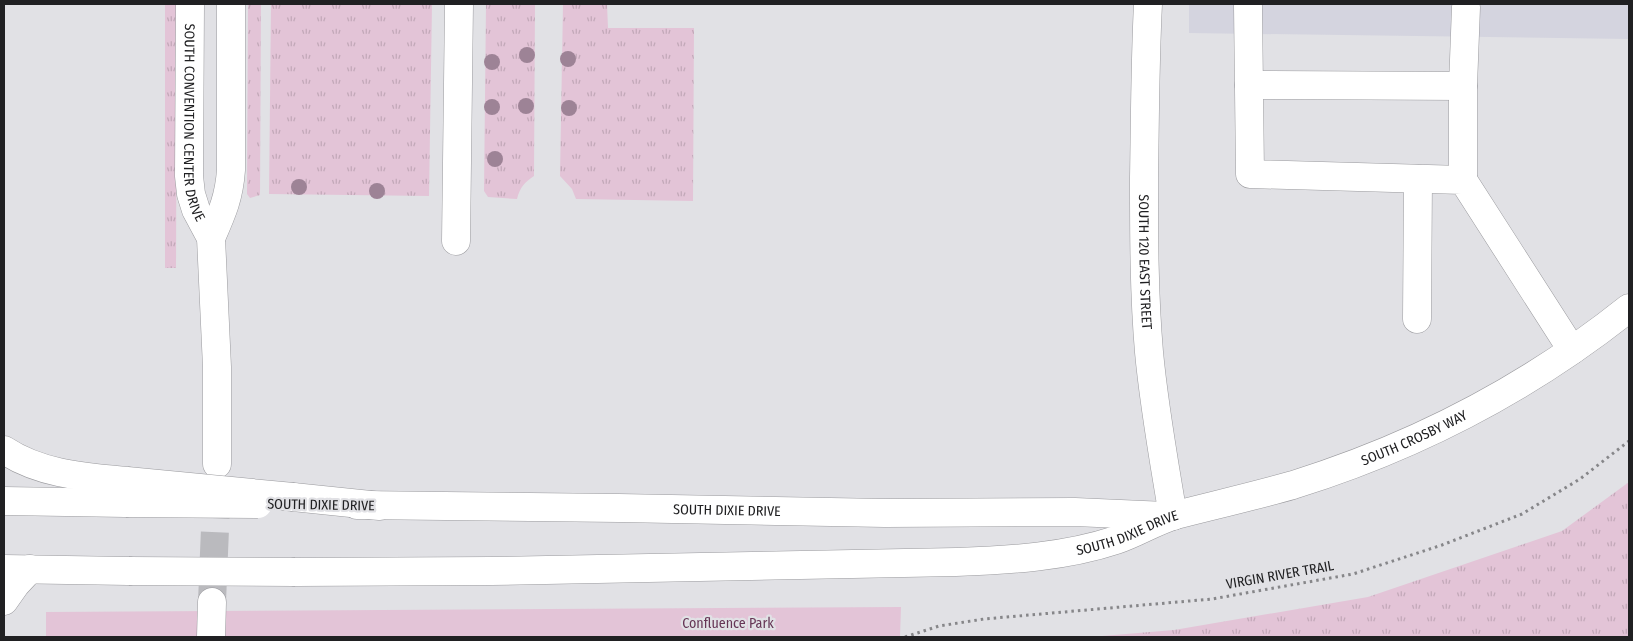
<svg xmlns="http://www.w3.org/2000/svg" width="1633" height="641" font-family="'Fira Sans Condensed',sans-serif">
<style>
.built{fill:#d4d4df}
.grass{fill:url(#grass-tufts)}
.green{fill:#e3c4d7}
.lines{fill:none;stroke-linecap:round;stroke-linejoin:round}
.minor-tunnel{stroke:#bababe;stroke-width:28;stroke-dasharray:28 14;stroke-linecap:butt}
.minor-casing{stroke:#9a9a9e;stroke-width:29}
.major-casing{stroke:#9a9a9e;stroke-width:29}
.highway-casing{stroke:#9a9a9e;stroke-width:29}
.path{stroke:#868689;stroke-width:3;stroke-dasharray:2.5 4;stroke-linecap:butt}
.minor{stroke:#fff;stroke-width:28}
.major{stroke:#fff;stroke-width:28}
.highway{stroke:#fff;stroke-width:28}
.major-bridge-casing{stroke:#9a9a9e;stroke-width:29;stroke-linecap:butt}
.highway-bridge-casing{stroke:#9a9a9e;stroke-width:29;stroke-linecap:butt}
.major-bridge{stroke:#fff;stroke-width:28}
.highway-bridge{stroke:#fff;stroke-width:28}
.tree{fill:#9d8396}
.labels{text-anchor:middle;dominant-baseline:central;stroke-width:4.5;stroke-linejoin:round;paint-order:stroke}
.street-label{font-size:14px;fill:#202022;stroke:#e1e1e5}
.park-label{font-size:14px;fill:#663656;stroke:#e1e1e5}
</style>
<defs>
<pattern id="grass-tufts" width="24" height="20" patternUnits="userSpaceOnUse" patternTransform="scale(1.25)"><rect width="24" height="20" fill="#e3c4d7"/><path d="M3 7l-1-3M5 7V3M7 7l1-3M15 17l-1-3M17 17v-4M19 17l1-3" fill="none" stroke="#c2a8b8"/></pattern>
</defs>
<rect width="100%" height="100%" fill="#e1e1e5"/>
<polygon class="built" points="1189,4 1629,4 1629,39 1189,33"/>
<g class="grass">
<polygon points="165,4 177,4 176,268 165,268"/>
<polygon points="248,4 261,4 260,195 250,198 247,194"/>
<polygon points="271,4 432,4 429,196 269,194"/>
<path d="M486,4H535L534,176C525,182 520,187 517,199L488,197L484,191Z"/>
<polygon points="563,4 607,4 608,28 694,28 693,201 576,199 572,189 560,176"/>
<polygon points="1629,482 1629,637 1090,637 1174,630 1368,597 1562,531"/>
</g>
<polygon class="green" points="901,607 900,637 46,637 46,612"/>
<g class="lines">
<polyline class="minor-tunnel" points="212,602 217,480"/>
<defs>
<g id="minor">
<path id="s1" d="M190,4L189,176L191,194L196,210L211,238L217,367V464"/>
<path id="s2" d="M1148,4C1145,62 1145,120 1144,178C1144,236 1144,294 1149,352C1154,407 1164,461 1173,516"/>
<polyline points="1248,6 1250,174 1463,180 1572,350"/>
<polyline points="1249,85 1463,86 1466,7"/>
<polyline points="1463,180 1463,86"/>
<path d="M211,238C222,213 229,198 231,170V4"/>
<polyline points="456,241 459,4"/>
<polyline points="1417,319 1418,179"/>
<polyline points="211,637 212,602"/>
</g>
<g id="major">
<polyline points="4,501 126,503"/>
<path id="s3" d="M357,505L619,508L885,513L1075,512L1166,516"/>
<polyline points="4,569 129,571"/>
<path id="s4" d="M295,572L491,571L956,562C1010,560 1065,557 1116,540C1137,533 1155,521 1176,515C1215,505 1254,496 1293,485C1415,447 1530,387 1629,308"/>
</g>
<g id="highway">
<path d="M4,450C40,474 84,477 127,481"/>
<polyline points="293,497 380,506"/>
<polyline points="4,601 16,584 30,569"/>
</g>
</defs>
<use href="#minor" class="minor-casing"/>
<use href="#major" class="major-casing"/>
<use href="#highway" class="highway-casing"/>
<polyline class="path" points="905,637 939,626 984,619 1212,599 1353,574 1442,545 1522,514 1580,479 1629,441"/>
<use href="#minor" class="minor"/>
<use href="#major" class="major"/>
<use href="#highway" class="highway"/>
<defs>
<g id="major-bridge">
<polyline points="126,503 258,504"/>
<polyline points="129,571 295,572"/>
</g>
<polyline id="highway-bridge" points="127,481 293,497"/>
</defs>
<use href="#major-bridge" class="major-bridge-casing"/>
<use href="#highway-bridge" class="highway-bridge-casing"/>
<use href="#major-bridge" class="major-bridge"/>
<use href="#highway-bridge" class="highway-bridge"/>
</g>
<g class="tree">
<circle cx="527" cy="55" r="8"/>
<circle cx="568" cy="59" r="8"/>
<circle cx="492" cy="62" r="8"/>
<circle cx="526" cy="106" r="8"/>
<circle cx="492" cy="107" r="8"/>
<circle cx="569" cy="108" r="8"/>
<circle cx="495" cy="159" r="8"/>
<circle cx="299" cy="187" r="8"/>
<circle cx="377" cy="191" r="8"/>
</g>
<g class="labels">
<g class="street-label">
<text stroke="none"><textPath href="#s1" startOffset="119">SOUTH CONVENTION CENTER DRIVE</textPath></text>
<text stroke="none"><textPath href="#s2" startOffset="258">SOUTH 120 EAST STREET</textPath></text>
<text stroke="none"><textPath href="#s4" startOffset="1139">SOUTH CROSBY WAY</textPath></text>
<text transform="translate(321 505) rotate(1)">SOUTH DIXIE DRIVE</text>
<text stroke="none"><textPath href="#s3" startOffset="370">SOUTH DIXIE DRIVE</textPath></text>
<text stroke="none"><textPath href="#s4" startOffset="836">SOUTH DIXIE DRIVE</textPath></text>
<text transform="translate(1280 575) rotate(-10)">VIRGIN RIVER TRAIL</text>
</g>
<g class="park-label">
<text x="728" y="623">Confluence Park</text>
</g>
</g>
<rect width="1633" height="641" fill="none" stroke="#202022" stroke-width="10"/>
</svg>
